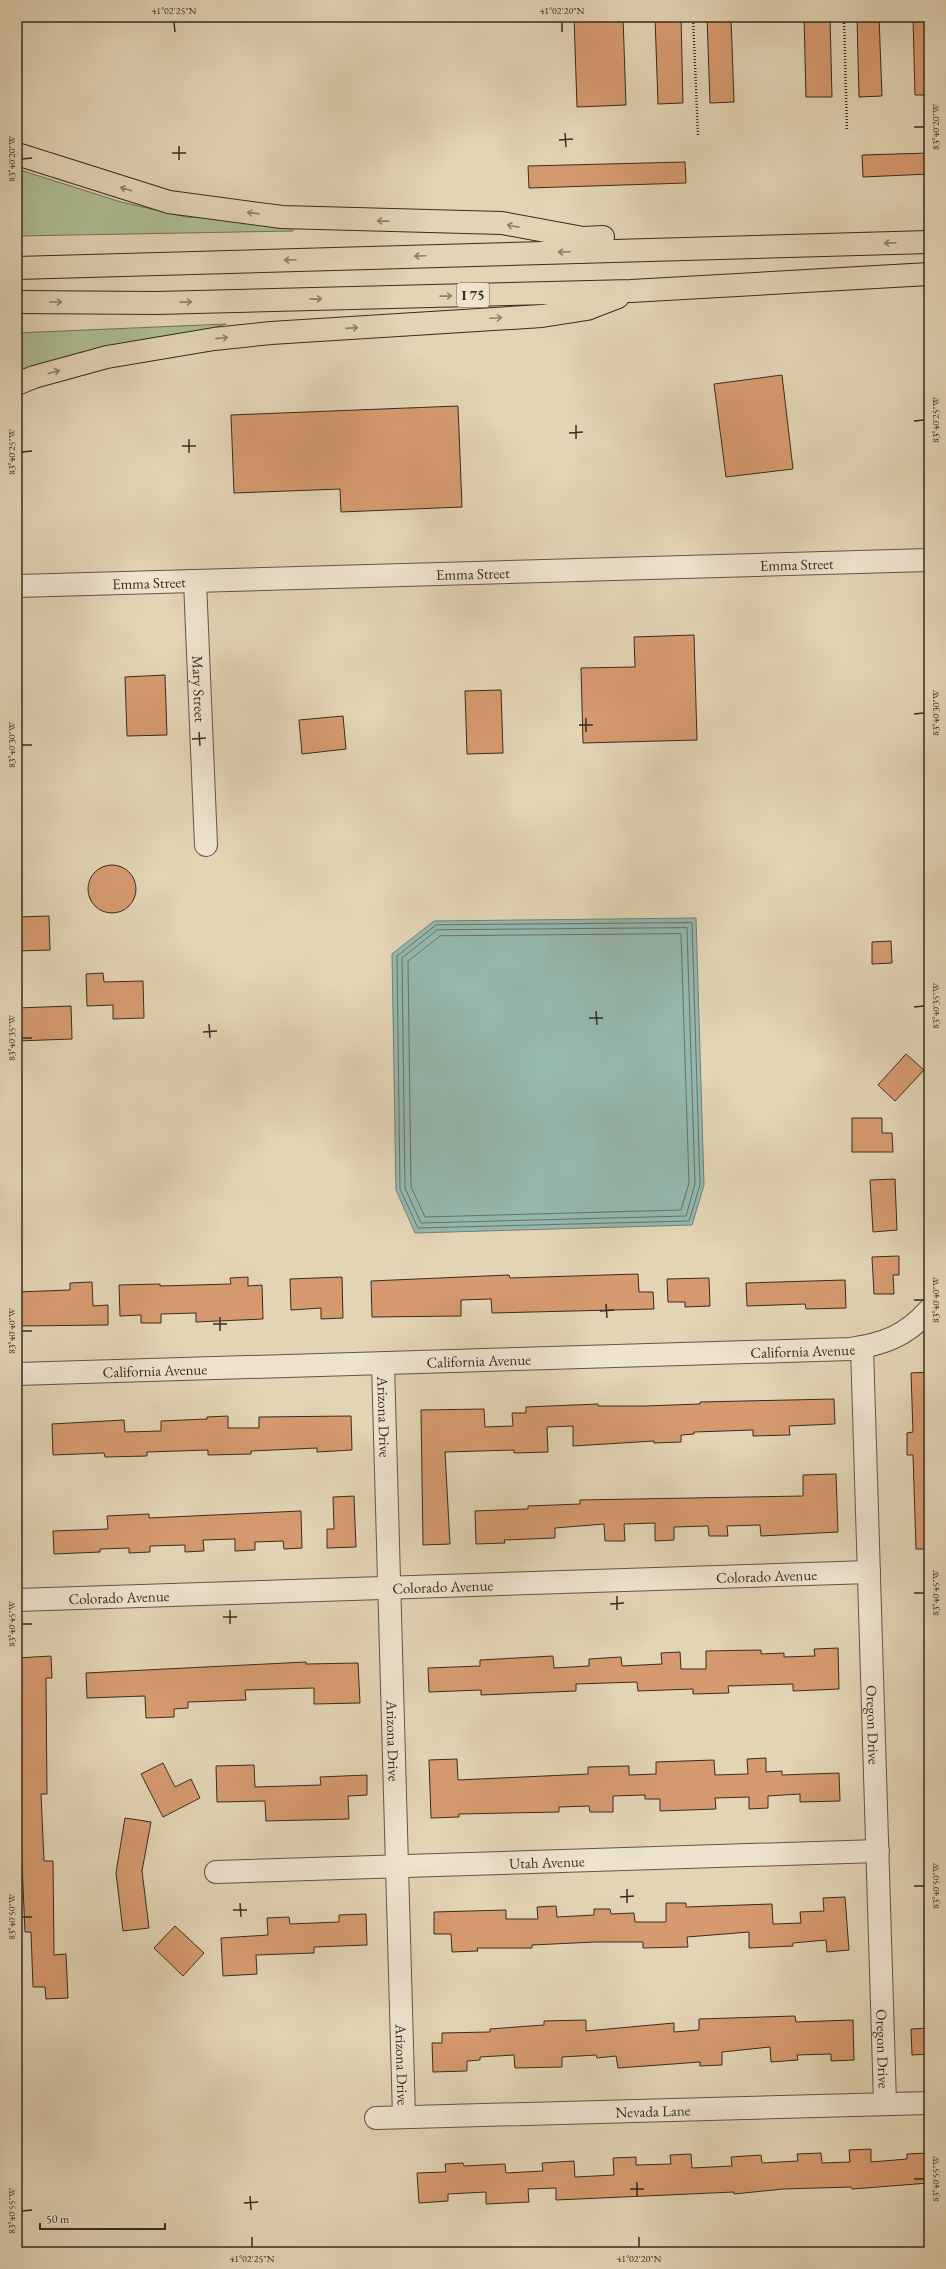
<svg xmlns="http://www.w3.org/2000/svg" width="946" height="2269" font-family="'EB Garamond',serif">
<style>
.green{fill:#aebe91;stroke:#727559}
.water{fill:#95b8ae;stroke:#6f8076}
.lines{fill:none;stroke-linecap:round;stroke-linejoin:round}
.shore{stroke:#667268;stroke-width:1}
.building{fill:#d79a70;stroke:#372c21}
.minor-casing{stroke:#625646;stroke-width:24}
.highway-casing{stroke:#372c21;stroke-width:24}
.path{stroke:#372c21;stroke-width:2.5;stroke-dasharray:1 2;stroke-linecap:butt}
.minor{stroke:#ede3ce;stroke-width:22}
.highway{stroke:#e3d4b4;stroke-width:22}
.oneway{stroke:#8d806a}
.ticks{fill:none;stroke:#372c21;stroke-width:1.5}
.labels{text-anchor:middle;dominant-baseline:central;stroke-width:3;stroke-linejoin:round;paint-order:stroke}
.shield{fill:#ede3ce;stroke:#6e6355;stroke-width:1}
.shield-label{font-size:14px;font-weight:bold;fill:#372c21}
.street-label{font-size:15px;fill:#372c21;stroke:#ede3ce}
.neatline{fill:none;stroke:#372c21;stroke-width:1.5}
.ticks-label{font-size:10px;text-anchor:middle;fill:#372c21}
</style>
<rect width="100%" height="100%" fill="#e3d4b4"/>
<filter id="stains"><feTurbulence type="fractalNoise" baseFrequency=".005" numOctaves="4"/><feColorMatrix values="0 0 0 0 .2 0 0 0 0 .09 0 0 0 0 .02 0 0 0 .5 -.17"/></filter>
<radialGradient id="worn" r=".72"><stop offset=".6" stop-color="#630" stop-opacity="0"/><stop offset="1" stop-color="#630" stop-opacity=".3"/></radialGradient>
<g class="green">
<polygon points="17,169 121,202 186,217 293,222 293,231 17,236"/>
<path d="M226,324C187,336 148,338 108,346C77,352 47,364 17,374V333Z"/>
</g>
<polygon class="water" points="696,918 704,1185 692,1225 415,1233 396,1190 392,954 434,921"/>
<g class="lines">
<g class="shore">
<polygon points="692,923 700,1185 689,1221 418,1228 400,1189 397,956 436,925"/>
<polygon points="687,928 695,1184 686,1216 421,1223 405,1188 402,958 437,930"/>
<polygon points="681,934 689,1183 681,1210 425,1217 411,1187 408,961 440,936"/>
</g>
</g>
<g class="building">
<polygon points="574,17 623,17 626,105 577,107"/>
<polygon points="655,17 681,17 683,103 658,104"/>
<polygon points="707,17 731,17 734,102 710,103"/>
<polygon points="804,17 830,17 832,97 806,97"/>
<polygon points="857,17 879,17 882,96 859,97"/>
<polygon points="913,17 929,17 929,95 915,95"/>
<polygon points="929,153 929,174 863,177 862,155"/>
<polygon points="685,162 686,183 529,188 528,166"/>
<polygon points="782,375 793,469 726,477 714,384"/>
<polygon points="458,406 462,507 341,512 340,489 234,493 231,415"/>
<polygon points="694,635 697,740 583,743 581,668 635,667 634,637"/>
<polygon points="165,675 167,735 127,736 125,677"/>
<polygon points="501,690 503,753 467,754 465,691"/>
<polygon points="343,716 346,749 302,754 299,720"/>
<circle cx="112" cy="889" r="24"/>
<polygon points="49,916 50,950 17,951 17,917"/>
<polygon points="891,941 892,963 872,964 872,942"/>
<polygon points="103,973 104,982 143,981 144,1018 113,1019 113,1005 87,1006 86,974"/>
<polygon points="71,1006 72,1039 17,1041 17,1008"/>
<polygon points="906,1054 924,1070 895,1101 878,1085"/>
<polygon points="852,1118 882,1118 882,1133 892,1133 893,1152 852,1152"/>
<polygon points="895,1179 897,1230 873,1232 870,1180"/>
<polygon points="899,1256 899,1275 893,1275 894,1294 874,1294 872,1257"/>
<polygon points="638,1274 639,1292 653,1292 654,1309 492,1313 491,1299 461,1300 461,1316 372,1317 371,1281 509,1275 510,1278"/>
<polygon points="248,1277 248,1286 262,1285 263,1319 196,1322 196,1313 161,1314 161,1323 141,1323 141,1315 120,1316 119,1285 160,1284 160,1286 231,1284 230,1278"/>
<polygon points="342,1277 343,1318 321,1319 321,1308 291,1310 290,1279"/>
<polygon points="709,1278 710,1306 685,1307 685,1302 668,1302 667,1279"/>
<polygon points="845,1280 846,1308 806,1309 805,1304 747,1306 746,1283"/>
<polygon points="92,1282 93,1306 108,1305 108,1325 19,1326 17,1292 70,1290 70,1283"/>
<polygon points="929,1372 929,1549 916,1549 913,1455 907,1455 907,1433 913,1432 911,1373"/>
<polygon points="834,1399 835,1424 789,1426 790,1435 753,1436 753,1430 694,1432 694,1434 681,1435 681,1442 654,1443 654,1441 573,1446 573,1426 547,1427 548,1452 514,1453 514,1450 445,1452 450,1544 423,1545 421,1410 484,1409 485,1427 513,1426 512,1413 526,1413 526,1407 598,1404 598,1406 645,1406 700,1404 700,1402"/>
<polygon points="228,1416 228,1428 259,1428 259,1417 351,1416 352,1450 317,1452 317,1448 251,1451 251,1454 208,1455 208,1450 147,1452 147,1456 105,1457 104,1453 53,1455 52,1424 124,1420 125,1432 161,1431 161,1421 207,1419 207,1417"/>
<polygon points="836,1474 838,1532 761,1536 760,1525 727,1526 728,1536 709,1536 708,1526 674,1527 674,1540 655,1541 655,1523 624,1524 625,1541 605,1541 604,1524 555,1528 555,1538 504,1540 505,1543 476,1544 475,1511 528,1509 528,1506 580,1504 580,1500 803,1496 803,1475"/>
<polygon points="354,1496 356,1547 327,1548 327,1529 334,1529 333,1497"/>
<polygon points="301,1511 302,1548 284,1549 283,1541 255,1542 255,1550 235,1551 235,1539 203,1540 204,1551 185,1552 185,1545 150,1546 150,1552 129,1553 129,1548 100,1549 100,1552 54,1554 53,1531 108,1529 107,1516 149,1514 149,1518"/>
<polygon points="838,1648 839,1689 793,1691 793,1684 728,1686 729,1693 693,1694 693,1689 638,1691 637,1682 576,1684 576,1691 481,1695 481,1690 429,1692 428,1668 480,1666 480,1660 553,1656 554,1668 589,1666 589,1659 621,1657 622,1666 662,1664 661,1653 680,1652 681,1669 706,1669 706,1651 761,1650 761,1654 784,1653 784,1657 815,1656 814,1649"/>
<polygon points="51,1656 52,1678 46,1678 47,1794 41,1794 44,1861 53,1861 54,1955 66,1954 68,1998 46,1999 45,1987 33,1987 31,1932 25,1932 19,1795 17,1795 17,1775 20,1775 19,1746 17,1746 17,1658"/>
<polygon points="306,1662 306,1664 358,1663 360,1703 314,1704 314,1688 245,1690 246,1700 188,1702 188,1708 174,1709 174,1717 146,1718 145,1696 87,1698 86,1673"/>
<polygon points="766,1758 766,1772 782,1771 782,1775 839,1773 840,1801 800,1802 800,1794 768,1796 768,1808 749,1809 749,1797 715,1798 716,1809 660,1811 660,1799 645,1799 645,1795 613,1796 613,1812 590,1812 589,1806 559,1807 559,1812 459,1814 459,1817 431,1818 429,1760 457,1759 458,1780 588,1774 588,1767 629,1766 629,1775 656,1774 656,1762 714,1760 715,1775 748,1774 747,1759"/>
<polygon points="163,1763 175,1787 191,1779 200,1798 163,1817 141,1774"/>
<polygon points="254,1765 255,1787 321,1785 320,1777 367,1775 367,1795 348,1796 349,1819 266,1821 265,1801 217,1802 216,1766"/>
<polygon points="125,1818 151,1822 142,1871 149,1928 123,1931 116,1873"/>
<polygon points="845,1897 849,1950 827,1952 826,1940 793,1943 793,1946 749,1948 749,1932 687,1937 688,1947 643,1948 643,1942 595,1942 532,1945 532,1948 477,1948 478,1951 452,1952 451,1934 434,1934 434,1912 506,1910 506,1919 538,1919 537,1907 556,1906 557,1917 594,1915 594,1909 610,1909 611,1914 634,1913 635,1922 666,1922 666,1903 686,1903 686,1907 772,1904 773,1924 801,1923 800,1912 824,1911 823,1898"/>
<polygon points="366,1914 367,1945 314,1947 314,1953 256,1955 257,1974 223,1976 221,1938 268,1935 267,1918 289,1917 290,1924 339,1922 339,1915"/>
<polygon points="175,1926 204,1953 183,1976 154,1948"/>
<polygon points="795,2016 796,2022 853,2020 854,2060 831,2061 831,2054 797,2055 798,2060 771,2062 770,2047 722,2052 722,2065 700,2066 700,2062 618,2068 616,2056 597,2058 596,2055 562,2057 562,2067 515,2068 514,2055 480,2057 480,2060 467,2061 467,2071 433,2072 432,2043 442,2043 442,2033 490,2032 490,2029 544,2025 544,2021 586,2020 586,2031 674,2023 674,2032 699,2030 699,2019"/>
<polygon points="929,2028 929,2054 912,2055 911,2029"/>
<polygon points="871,2149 871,2162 907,2159 907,2154 929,2153 929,2183 852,2189 851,2187 783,2189 734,2194 734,2192 556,2200 556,2188 528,2189 529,2202 486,2204 486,2192 448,2194 448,2201 419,2203 417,2173 446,2172 445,2164 463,2163 464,2166 505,2164 506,2173 543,2171 542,2163 574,2161 575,2177 614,2175 613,2158 636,2157 636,2165 671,2164 670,2155 691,2154 692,2168 732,2166 731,2157 761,2155 762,2163 798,2161 797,2154 821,2153 822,2163 850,2162 849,2150"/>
</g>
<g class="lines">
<defs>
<g id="minor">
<path id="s1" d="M195,581L206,845"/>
<path id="s2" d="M17,586L929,560"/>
<path id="s3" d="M862,1347L885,2103"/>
<path id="s4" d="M383,1364L404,2117"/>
<path id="s5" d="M17,1374L850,1349C884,1344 906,1336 929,1310"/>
<path id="s6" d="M17,1600L869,1572"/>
<path id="s7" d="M216,1872L878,1851"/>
<path id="s8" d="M376,2118L929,2103"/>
</g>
<g id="highway">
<polyline points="17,154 169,202 282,217 502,223 583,238 603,237"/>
<polyline points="17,268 929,242"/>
<polyline points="17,302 156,303 631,291 929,274"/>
<polyline points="17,384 34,377 107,357 214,339 271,333 542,316 587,309 618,297"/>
</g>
</defs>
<use href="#minor" class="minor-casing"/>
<use href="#highway" class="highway-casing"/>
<g class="path">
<polyline points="693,17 698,135"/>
<polyline points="844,17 847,131"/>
</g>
<use href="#minor" class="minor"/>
<use href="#highway" class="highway"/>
</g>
<defs><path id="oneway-shaft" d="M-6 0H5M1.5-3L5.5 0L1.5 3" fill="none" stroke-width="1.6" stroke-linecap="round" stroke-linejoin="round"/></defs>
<g class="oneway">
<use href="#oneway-shaft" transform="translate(126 189) rotate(-164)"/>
<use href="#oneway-shaft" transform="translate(253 213) rotate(-173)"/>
<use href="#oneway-shaft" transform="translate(383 221) rotate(-179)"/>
<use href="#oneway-shaft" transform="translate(513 226) rotate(-169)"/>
<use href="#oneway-shaft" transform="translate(890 243) rotate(178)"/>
<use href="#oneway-shaft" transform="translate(564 252) rotate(178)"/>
<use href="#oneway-shaft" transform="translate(420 256) rotate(178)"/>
<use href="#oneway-shaft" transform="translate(290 260) rotate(178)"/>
<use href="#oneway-shaft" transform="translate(446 296) rotate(-1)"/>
<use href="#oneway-shaft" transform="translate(316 299) rotate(-1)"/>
<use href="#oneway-shaft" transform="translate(56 302)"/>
<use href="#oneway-shaft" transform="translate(186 302) rotate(-1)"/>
<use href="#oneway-shaft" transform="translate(496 318) rotate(-3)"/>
<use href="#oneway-shaft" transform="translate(352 328) rotate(-4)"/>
<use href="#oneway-shaft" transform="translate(222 338) rotate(-6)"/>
<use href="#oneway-shaft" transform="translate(54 372) rotate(-15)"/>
</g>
<path class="ticks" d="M174,22L175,32M562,22V32M914,127H924M565,133L566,147M559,140L573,139M179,146V160M172,153H186M22,159L32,158M914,421L924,420M576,425V439M569,433L583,432M189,439V453M182,446H196M22,452L32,451M914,714L924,713M586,718V732M579,725H593M199,732L200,746M192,739L206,738M22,745H32M914,1007L924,1006M596,1011L597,1025M589,1018H603M209,1024L210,1038M203,1032L217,1031M22,1038H32M914,1300H924M606,1304L607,1318M600,1311L614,1310M220,1317V1331M213,1324H227M22,1331H32M914,1593H924M617,1596V1610M610,1604L624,1603M230,1610V1624M223,1617H237M22,1624H32M914,1886H924M627,1889V1903M620,1897L634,1896M240,1903L241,1917M233,1910H247M22,1917H32M914,2179H924M637,2182V2196M630,2189H644M250,2196L251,2210M244,2203L258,2202M22,2211L32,2210M252,2237V2247M639,2237V2247"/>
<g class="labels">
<rect class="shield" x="457" y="283" width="32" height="24" rx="3"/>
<g class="shield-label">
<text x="473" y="295">I 75</text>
</g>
<g class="street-label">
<text stroke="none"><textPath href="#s2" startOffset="780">Emma Street</textPath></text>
<text stroke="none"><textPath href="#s2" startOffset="456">Emma Street</textPath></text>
<text stroke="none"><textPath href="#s2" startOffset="132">Emma Street</textPath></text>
<text stroke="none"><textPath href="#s1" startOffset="108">Mary Street</textPath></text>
<text stroke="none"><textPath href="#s5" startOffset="786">California Avenue</textPath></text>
<text stroke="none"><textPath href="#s5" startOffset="462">California Avenue</textPath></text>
<text stroke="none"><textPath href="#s5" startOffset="138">California Avenue</textPath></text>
<text stroke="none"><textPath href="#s4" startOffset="53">Arizona Drive</textPath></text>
<text stroke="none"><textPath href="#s6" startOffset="750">Colorado Avenue</textPath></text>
<text stroke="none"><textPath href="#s6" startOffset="426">Colorado Avenue</textPath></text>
<text stroke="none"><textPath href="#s6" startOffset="102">Colorado Avenue</textPath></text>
<text stroke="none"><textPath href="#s3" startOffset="378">Oregon Drive</textPath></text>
<text stroke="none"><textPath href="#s4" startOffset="377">Arizona Drive</textPath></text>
<text stroke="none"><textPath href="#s7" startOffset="331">Utah Avenue</textPath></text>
<text stroke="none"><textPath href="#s3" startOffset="702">Oregon Drive</textPath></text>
<text stroke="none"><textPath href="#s4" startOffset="701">Arizona Drive</textPath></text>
<text stroke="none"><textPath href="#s8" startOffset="277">Nevada Lane</textPath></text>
</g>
</g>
<rect width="946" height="2269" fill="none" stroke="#e3d4b4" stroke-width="44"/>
<path d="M40 2223v6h125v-6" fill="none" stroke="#372c21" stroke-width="2"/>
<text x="46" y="2223" font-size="12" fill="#372c21" stroke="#ede3ce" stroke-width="3" paint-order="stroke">50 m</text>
<rect x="22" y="22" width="902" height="2225" class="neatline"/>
<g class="ticks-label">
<text x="174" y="14">41°02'25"N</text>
<text x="562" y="14">41°02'20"N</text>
<text transform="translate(935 127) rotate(-90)" y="4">83°40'20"W</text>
<text transform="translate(11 159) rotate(-90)" y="4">83°40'20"W</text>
<text transform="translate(935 420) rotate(-90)" y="4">83°40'25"W</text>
<text transform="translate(11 452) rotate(-90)" y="4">83°40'25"W</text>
<text transform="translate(935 713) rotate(-90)" y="4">83°40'30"W</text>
<text transform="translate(11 745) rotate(-90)" y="4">83°40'30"W</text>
<text transform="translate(935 1006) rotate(-90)" y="4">83°40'35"W</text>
<text transform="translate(11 1038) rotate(-90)" y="4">83°40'35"W</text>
<text transform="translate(935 1300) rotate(-90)" y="4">83°40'40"W</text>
<text transform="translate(11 1331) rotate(-90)" y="4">83°40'40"W</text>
<text transform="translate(935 1593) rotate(-90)" y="4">83°40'45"W</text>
<text transform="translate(11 1624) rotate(-90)" y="4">83°40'45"W</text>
<text transform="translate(935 1886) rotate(-90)" y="4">83°40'50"W</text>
<text transform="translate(11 1917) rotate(-90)" y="4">83°40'50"W</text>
<text transform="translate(935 2179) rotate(-90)" y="4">83°40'55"W</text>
<text transform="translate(11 2211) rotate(-90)" y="4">83°40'55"W</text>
<text x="252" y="2262">41°02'25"N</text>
<text x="639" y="2262">41°02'20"N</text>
</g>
<rect width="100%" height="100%" filter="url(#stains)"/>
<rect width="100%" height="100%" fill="url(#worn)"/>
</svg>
